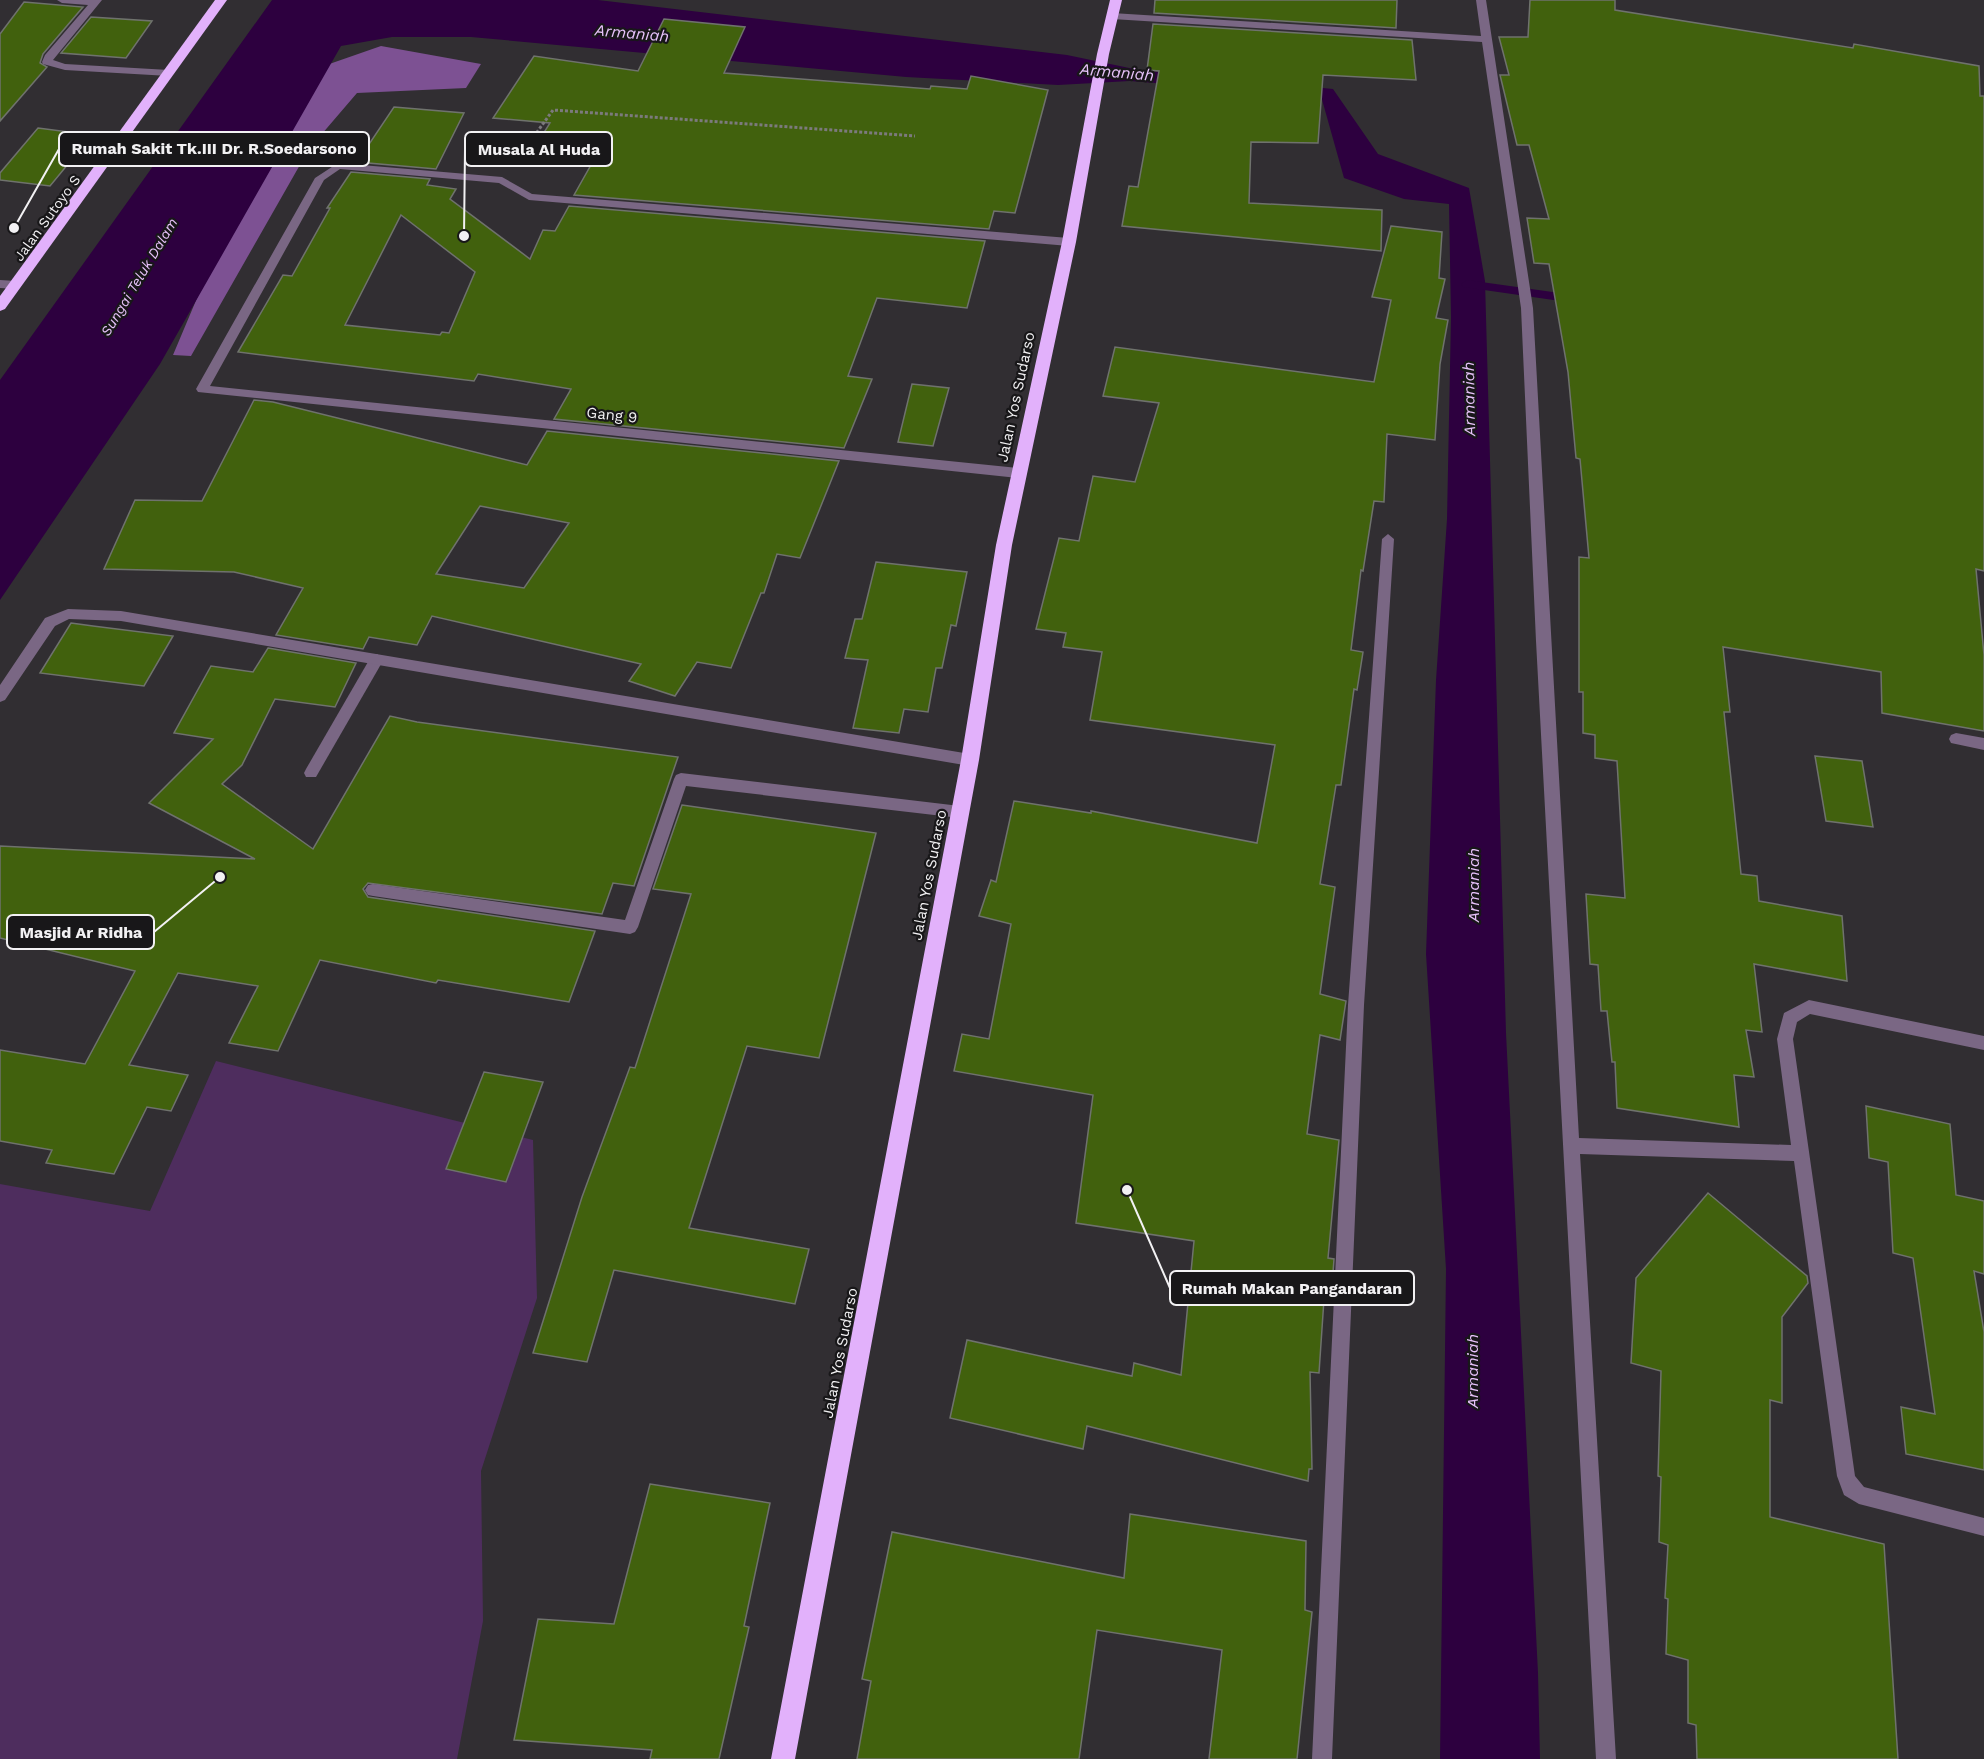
<svg xmlns="http://www.w3.org/2000/svg" width="1984" height="1759" font-family="'Work Sans',sans-serif">
<style>
.green{fill:#4e2d5e}
.forest{fill:#7d5193}
.water{fill:#2d003f}
.lines{fill:none;stroke-linecap:round;stroke-linejoin:round}
.stream{fill:#2d003f;fill-rule:evenodd}
.building{fill:#41610d;stroke:#6f726d;stroke-width:1.5;fill-rule:evenodd}
.path{stroke:#7c7a7d;stroke-width:3;stroke-dasharray:3 2;stroke-linecap:butt}
.lane{fill:#7a6784;fill-rule:evenodd}
.street{fill:#7a6784;fill-rule:evenodd}
.highway{fill:#e2b1fb;fill-rule:evenodd}
.labels{text-anchor:middle;dominant-baseline:central;stroke-width:4.5;stroke-linejoin:round;paint-order:stroke}
.far-street-label{font-size:14px;fill:#f2f1f3;stroke:#181719}
.far-water-label{font-size:14px;font-style:italic;fill:#e7c2fa;stroke:#181719}
.street-label{font-size:15px;fill:#f2f1f3;stroke:#181719}
.water-label{font-size:16px;font-style:italic;fill:#e7c2fa;stroke:#181719}
.leader{fill:none;stroke:#f2f1f3;stroke-width:2}
.callout-dot{fill:#f2f1f3;stroke:#181719;stroke-width:2}
.callout{fill:#181719;stroke:#f2f1f3;stroke-width:2}
.callout-label{font-size:16px;text-anchor:middle;font-weight:bold;fill:#f2f1f3}
</style>
<rect width="100%" height="100%" fill="#312e32"/>
<polygon class="green" points="216,1061 533,1140 537,1298 481,1471 483,1621 457,1759 0,1759 0,1184 150,1211"/>
<polygon class="forest" points="381,46 481,64 466,88 357,93 309,149 191,356 173,355 216,253 315,69"/>
<polygon class="water" points="272,0 598,0 1067,55 1139,70 1333,89 1378,154 1469,188 1485,281 1506,1033 1538,1673 1540,1759 1440,1759 1446,1269 1426,954 1436,680 1447,519 1451,317 1449,204 1404,199 1344,178 1321,96 1130,81 1058,85 906,77 471,37 392,37 341,46 160,364 0,600 0,380"/>
<g class="lines">
<polygon class="stream" points="1467,280 1574,295 1580,299 1574,303 1463,287 1461,284"/>
</g>
<g class="building">
<polygon points="1155,0 1397,0 1396,28 1154,13"/>
<polygon points="1530,0 1615,0 1615,10 1853,48 1854,44 1979,66 1980,96 1984,96 1984,571 1976,569 1984,655 1984,731 1882,713 1881,672 1723,647 1730,712 1724,712 1741,874 1757,876 1759,901 1842,916 1847,981 1754,964 1762,1032 1746,1030 1754,1077 1734,1075 1739,1127 1617,1108 1615,1062 1612,1062 1607,1011 1601,1011 1598,965 1590,964 1586,894 1625,898 1617,761 1595,758 1595,735 1583,733 1583,692 1579,692 1579,557 1589,558 1580,459 1576,458 1568,372 1549,264 1534,263 1527,218 1549,219 1529,145 1517,145 1500,75 1509,75 1499,37 1528,37"/>
<polygon points="24,2 83,7 43,54 40,63 47,67 0,121 0,34"/>
<polygon points="91,17 152,21 126,58 61,53"/>
<polygon points="664,19 745,27 724,73 930,89 931,86 967,89 971,76 1048,90 1015,213 994,211 989,229 574,195 592,163 530,155 550,123 493,118 534,56 638,71"/>
<polygon points="1153,24 1412,40 1416,80 1323,75 1318,143 1251,142 1249,203 1382,210 1381,251 1122,226 1129,186 1138,187 1159,71 1147,70"/>
<polygon points="394,107 464,113 436,169 357,162"/>
<polygon points="38,128 92,135 50,186 0,180 0,173"/>
<path d="M351,172L430,179L427,185L456,189L450,199L530,259L543,230L555,231L569,206L985,241L967,308L877,298L848,376L872,379L844,448L554,419L571,389L478,374L474,381L238,352L283,275L292,276L330,208H327ZM401,215L475,272L449,333L442,332L440,335L345,325Z"/>
<polygon points="1391,226 1442,232 1439,278 1445,279 1436,318 1448,320 1440,364 1435,440 1387,434 1384,502 1374,501 1363,571 1361,570 1351,650 1363,652 1357,690 1354,689 1341,785 1336,785 1320,884 1335,887 1320,994 1346,1001 1340,1040 1320,1035 1307,1134 1339,1140 1328,1258 1334,1259 1331,1300 1324,1299 1319,1373 1310,1372 1312,1469 1309,1469 1308,1481 1087,1426 1083,1449 950,1418 967,1340 1132,1376 1134,1363 1181,1375 1194,1241 1076,1223 1093,1095 954,1071 962,1034 989,1039 1011,924 979,916 991,880 996,882 1014,801 1091,813 1091,811 1257,843 1275,745 1090,720 1102,652 1063,647 1066,633 1036,629 1059,538 1079,541 1093,476 1135,482 1159,403 1103,396 1115,347 1374,382 1391,300 1372,297"/>
<polygon points="912,384 949,388 933,446 898,442"/>
<path d="M254,400L273,402L527,465L547,431L839,461L800,558L777,554L764,593H761L731,668L697,662L675,696L629,681L641,664L432,616L417,645L369,637L363,649L276,635L303,588L234,572L104,569L135,500L202,501ZM480,506L569,523L524,588L436,574Z"/>
<polygon points="876,562 967,572 956,626 951,625 942,668 936,668 928,712 904,709 899,733 853,728 868,660 845,658 855,619 862,619"/>
<polygon points="71,623 93,626 173,636 144,686 40,673"/>
<polygon points="268,648 356,663 335,707 275,699 242,765 222,784 313,849 390,716 417,722 678,757 634,886 613,883 602,914 368,883 363,889 368,897 595,931 569,1002 438,980 436,983 320,960 278,1051 229,1043 258,986 178,973 129,1065 188,1075 171,1111 147,1107 114,1174 46,1163 52,1150 0,1141 0,1050 85,1064 135,971 0,938 0,846 255,859 149,803 213,739 174,733 211,666 253,672"/>
<polygon points="1815,756 1862,761 1873,827 1826,821"/>
<polygon points="682,805 876,833 819,1058 747,1046 689,1228 809,1249 795,1304 614,1270 587,1362 533,1353 582,1197 630,1067 635,1068 691,894 653,889"/>
<polygon points="484,1072 543,1082 506,1182 446,1169"/>
<polygon points="1866,1106 1950,1124 1956,1195 1984,1201 1984,1274 1974,1271 1984,1332 1984,1470 1906,1454 1901,1407 1935,1414 1913,1258 1893,1253 1888,1162 1869,1158"/>
<polygon points="1708,1193 1807,1276 1808,1283 1782,1317 1782,1403 1770,1400 1770,1517 1884,1544 1898,1759 1697,1759 1696,1725 1688,1723 1688,1660 1666,1654 1668,1599 1665,1598 1668,1545 1659,1542 1661,1477 1658,1476 1661,1371 1631,1363 1636,1278"/>
<polygon points="650,1484 770,1503 744,1626 749,1627 719,1759 650,1759 652,1750 514,1740 538,1619 614,1624"/>
<polygon points="1130,1514 1306,1541 1305,1610 1312,1612 1297,1759 1209,1759 1222,1650 1097,1630 1079,1759 857,1759 871,1681 862,1679 892,1532 1124,1578"/>
</g>
<g class="lines">
<polyline class="path" points="519,157 553,110 915,136"/>
<g class="lane">
<polygon points="0,280 16,281 22,285 16,289 0,288"/>
<polygon points="377,654 384,659 316,777 306,777 304,773 306,769 372,655"/>
<polygon points="681,773 960,806 965,808 967,812 965,816 960,818 686,786 638,927 635,932 630,934 373,896 368,895 365,890 368,885 373,884 625,920 674,779 676,775"/>
</g>
<g class="street">
<polygon points="57,0 102,0 53,60 65,64 169,70 174,73 169,76 65,70 43,64 42,62 45,55 88,5 62,3"/>
<polygon points="1476,0 1486,0 1533,308 1579,1138 1791,1145 1777,1039 1784,1013 1809,1000 1984,1036 1984,1050 1810,1014 1797,1022 1793,1039 1855,1476 1864,1487 1984,1518 1984,1536 1859,1504 1844,1495 1837,1476 1794,1161 1580,1154 1616,1759 1596,1759 1536,641 1521,308 1482,42 1112,19 1107,16 1112,13 1481,36"/>
<polygon points="338,163 502,177 532,194 1069,238 1075,242 1069,246 529,200 499,183 340,169 324,180 210,386 1019,468 1025,473 1019,478 198,392 196,389 315,178"/>
<polygon points="1388,534 1394,539 1364,1005 1332,1759 1312,1759 1348,1005 1382,539"/>
<polygon points="68,609 121,611 970,754 975,756 977,760 975,764 970,766 121,621 69,619 55,626 5,700 0,702 0,685 45,618"/>
<polygon points="1956,733 1984,738 1984,750 1951,743 1949,739 1951,735"/>
</g>
<g class="highway">
<polygon points="215,0 227,0 5,309 0,311 0,296"/>
<polygon points="1110,0 1122,0 1109,54 1076,242 1012,545 979,760 795,1759 771,1759 961,760 996,545 1062,242 1097,54"/>
</g>
</g>
<g class="labels">
<g class="far-street-label">
<text transform="translate(47 218) rotate(-54)">Jalan Sutoyo S</text>
</g>
<g class="far-water-label">
<text transform="translate(139 277) rotate(-59)">Sungai Teluk Dalam</text>
</g>
<g class="street-label">
<text transform="translate(1016 397) rotate(-78)">Jalan Yos Sudarso</text>
<text transform="translate(612 415) rotate(6)">Gang 9</text>
<text transform="translate(929 875) rotate(-79)">Jalan Yos Sudarso</text>
<text transform="translate(840 1353) rotate(-79)">Jalan Yos Sudarso</text>
</g>
<g class="water-label">
<text transform="translate(632 33) rotate(5)">Armaniah</text>
<text transform="translate(1117 72) rotate(5)">Armaniah</text>
<text transform="translate(1469 399) rotate(-91)">Armaniah</text>
<text transform="translate(1473 885) rotate(-90)">Armaniah</text>
<text transform="translate(1472 1371) rotate(-90)">Armaniah</text>
</g>
</g>
<path class="leader" d="M14 228L59 149M464 236L465 149M220 877L154 932M1127 1190L1170 1288"/>
<g class="callout-dot">
<circle cx="14" cy="228" r="6"/>
<circle cx="464" cy="236" r="6"/>
<circle cx="220" cy="877" r="6"/>
<circle cx="1127" cy="1190" r="6"/>
</g>
<g class="callout">
<rect x="59" y="132" width="310" height="34" rx="6"/>
<rect x="465" y="132" width="147" height="34" rx="6"/>
<rect x="7" y="915" width="147" height="34" rx="6"/>
<rect x="1170" y="1271" width="244" height="34" rx="6"/>
</g>
<g class="callout-label">
<text x="214" y="154">Rumah Sakit Tk.III Dr. R.Soedarsono</text>
<text x="539" y="155">Musala Al Huda</text>
<text x="81" y="938">Masjid Ar Ridha</text>
<text x="1292" y="1294">Rumah Makan Pangandaran</text>
</g>
</svg>
